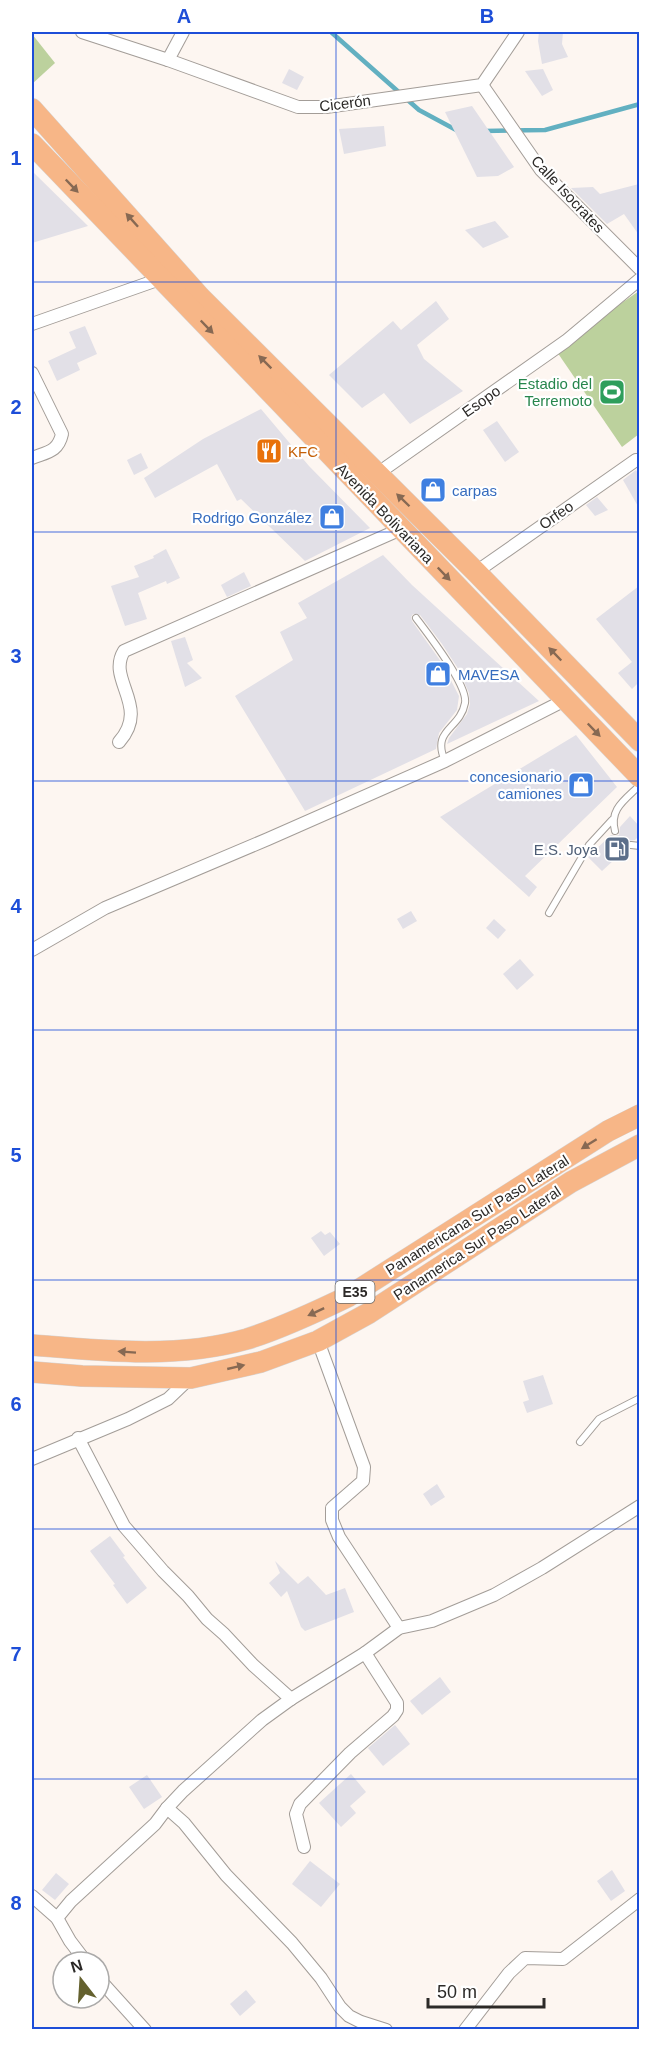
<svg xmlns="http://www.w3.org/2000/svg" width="671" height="2061" font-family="Helvetica,sans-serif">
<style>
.green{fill:#bcd19d}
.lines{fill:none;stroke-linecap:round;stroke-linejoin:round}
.stream{stroke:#62b0c1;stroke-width:4.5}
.building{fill:#e2e0e7}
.lane-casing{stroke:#a39d98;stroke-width:8}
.street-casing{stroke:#a39d98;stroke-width:14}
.highway-casing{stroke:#d5d4d4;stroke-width:22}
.lane{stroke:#fff;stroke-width:6}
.street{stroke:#fff;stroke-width:12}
.highway{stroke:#f7b687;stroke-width:21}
.oneway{fill:#876953}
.grid{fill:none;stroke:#1d4ed8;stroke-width:1.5;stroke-opacity:0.55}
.labels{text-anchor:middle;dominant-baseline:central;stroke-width:4.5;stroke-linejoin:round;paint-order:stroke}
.shield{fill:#fff;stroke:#6b6a68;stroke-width:1.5}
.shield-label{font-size:14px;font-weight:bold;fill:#2c2a28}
.street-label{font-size:15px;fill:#2c2a28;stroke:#fff}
.leisure-label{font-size:15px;fill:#27864d;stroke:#fff;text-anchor:end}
.food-label{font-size:15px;fill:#c56008;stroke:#fff;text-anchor:start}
.shop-label{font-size:15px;fill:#366cbe;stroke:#fff;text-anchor:start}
.service-label{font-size:15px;fill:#4e5e75;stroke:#fff;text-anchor:end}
.neatline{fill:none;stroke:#1d4ed8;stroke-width:2}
.grid-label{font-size:20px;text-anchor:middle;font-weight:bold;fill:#1d4ed8}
</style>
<rect width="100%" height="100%" fill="#fdf6f1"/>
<g class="green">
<polygon points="32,34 55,63 32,84"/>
<polygon points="639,291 639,434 622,447 555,349"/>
</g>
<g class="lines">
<g class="stream">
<polyline points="331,32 419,110 458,131"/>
<polyline points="484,131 545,130 640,104"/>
</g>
</g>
<g class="building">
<polygon points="539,32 563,32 562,44 568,57 542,64 538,41"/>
<polygon points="289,69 304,77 297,90 282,83"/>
<polygon points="543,69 553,90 542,96 525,71"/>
<polygon points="472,106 514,167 498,176 477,177 445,112"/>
<polygon points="384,126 386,146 344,154 339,129"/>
<polygon points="32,171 88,226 32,243"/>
<polygon points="639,184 639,235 624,214 607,224 571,188 593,187 600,194"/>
<polygon points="495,221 509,237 483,248 465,230"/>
<polygon points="436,301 449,319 417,345 424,359 463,391 410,424 384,393 362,408 329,375 393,321 401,330"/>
<polygon points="85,326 97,354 77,363 80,370 57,381 48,361 76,348 69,332"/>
<polygon points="261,409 309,466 370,528 305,561 241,499 237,501 217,464 155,498 144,478 203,439"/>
<polygon points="497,421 519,452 505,462 483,430"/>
<polygon points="141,453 148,468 134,475 127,460"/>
<polygon points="636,470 639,475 639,508 623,480"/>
<polygon points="597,497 608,510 595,516 586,505"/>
<polygon points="166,549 180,578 167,584 166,581 138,593 147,619 125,626 111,586 139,577 134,566 154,558 153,556"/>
<polygon points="383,555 412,585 539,701 447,744 449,738 467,714 470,704 469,693 459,670 442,644 420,615 413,614 411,617 412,621 442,663 459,696 457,710 439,733 436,749 305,811 235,696 293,660 280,632 307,618 298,603"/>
<polygon points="244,572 251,586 227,597 221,585"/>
<polygon points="639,586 639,682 632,689 618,673 632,662 596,619"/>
<polygon points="185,637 193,660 187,663 202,678 185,687 171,641"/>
<polygon points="576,735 617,787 525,876 537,887 529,897 440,817"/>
<polygon points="630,816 639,826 639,836 635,840 627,841 627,848 602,871 588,857 611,835 615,836 619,835 620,827"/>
<polygon points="411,911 417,921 403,929 397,919"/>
<polygon points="494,919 506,930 498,939 486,928"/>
<polygon points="520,959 534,975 517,990 503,974"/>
<polygon points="321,1231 325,1235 330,1232 340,1244 324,1256 311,1238"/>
<polygon points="543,1375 553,1404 527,1413 523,1402 529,1400 523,1381"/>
<polygon points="437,1484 445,1497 431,1506 423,1494"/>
<polygon points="110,1536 125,1556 123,1557 147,1588 127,1604 113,1585 115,1584 90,1551"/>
<polygon points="275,1561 298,1584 308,1576 326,1595 345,1588 354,1612 305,1631 301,1627 287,1591 281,1597 269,1583 280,1573"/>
<polygon points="440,1677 451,1692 422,1715 410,1701"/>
<polygon points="395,1725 410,1744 383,1766 368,1748"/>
<polygon points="351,1774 366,1792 350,1806 356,1813 341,1827 319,1803"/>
<polygon points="147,1775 162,1797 144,1809 129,1787"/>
<polygon points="310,1861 340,1884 321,1907 292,1884"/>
<polygon points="612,1870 625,1891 611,1901 597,1881"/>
<polygon points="56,1873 69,1884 55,1900 42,1890"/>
<polygon points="246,1990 256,2002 240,2016 230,2004"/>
</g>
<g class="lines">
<defs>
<g id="lane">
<path d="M416,618C428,634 468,685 465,703C460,730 431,729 445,761"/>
<path d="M615,831C609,809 625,800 640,785"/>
<polyline points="631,845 640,846"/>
<polyline points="549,913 589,845 612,820"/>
<polyline points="580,1442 599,1419 640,1398"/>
</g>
<g id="street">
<polyline points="82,32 168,60 298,107 326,107 482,85 518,32"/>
<polyline points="168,60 183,32"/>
<polyline points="482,85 541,170 640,269"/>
<polyline points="32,324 160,279"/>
<path d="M32,373L62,434C58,452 47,452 32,458"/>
<polyline points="377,474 566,341 640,279"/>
<polyline points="476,572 636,460"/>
<path d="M119,742C151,706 106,680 124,651L401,529"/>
<polyline points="32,950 105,908 268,839 445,761 565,700"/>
<polyline points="318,1341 364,1467 363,1481 332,1508 332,1520 339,1537 399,1628"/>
<polyline points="78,1438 124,1526 163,1571 188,1596 207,1619 224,1634 253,1665 291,1699"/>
<polyline points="32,1459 128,1419 168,1399 190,1378"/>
<polyline points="167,1808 184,1823 226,1875 292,1943 321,1978 340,2007 349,2016 361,2022 386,2030"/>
<polyline points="304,1847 296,1814 300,1804 350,1753 393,1716 397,1710 397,1703 365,1653"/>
<polyline points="32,1896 57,1918 70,1941 86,1962"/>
<polyline points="57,1918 71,1901 155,1824 167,1808 183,1791 262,1720 291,1699 365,1653 399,1628 432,1621 494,1595 542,1568 640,1506"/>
<polyline points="99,1979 145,2030"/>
<polyline points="465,2030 509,1973 525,1958 563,1959 640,1899"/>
</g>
<g id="highway">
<polyline points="32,109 200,297 476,572 640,741"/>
<polyline points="32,144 640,777"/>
<path d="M32,1345C103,1351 177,1359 247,1339C282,1328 316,1312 349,1296L608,1131L640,1115"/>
<polyline points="32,1372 82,1376 191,1378 261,1362 318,1341 369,1313 571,1182 640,1145"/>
</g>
</defs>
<use href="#lane" class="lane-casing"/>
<use href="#street" class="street-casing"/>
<use href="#highway" class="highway-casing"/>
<use href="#lane" class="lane"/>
<use href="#street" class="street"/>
<use href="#highway" class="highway"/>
</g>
<defs><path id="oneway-solid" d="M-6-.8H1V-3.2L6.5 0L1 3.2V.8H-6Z" transform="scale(1.5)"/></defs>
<g class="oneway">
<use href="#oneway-solid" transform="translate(72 186) rotate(46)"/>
<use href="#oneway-solid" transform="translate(132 220) rotate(-132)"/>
<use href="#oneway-solid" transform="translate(207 327) rotate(46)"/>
<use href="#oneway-solid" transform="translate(265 362) rotate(-135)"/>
<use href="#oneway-solid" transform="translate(403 500) rotate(-136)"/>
<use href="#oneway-solid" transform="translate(444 574) rotate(46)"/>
<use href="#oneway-solid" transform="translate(555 654) rotate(-134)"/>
<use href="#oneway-solid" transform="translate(594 730) rotate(46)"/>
<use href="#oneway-solid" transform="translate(589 1144) rotate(148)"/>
<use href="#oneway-solid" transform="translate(316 1312) rotate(155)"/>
<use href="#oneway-solid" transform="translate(127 1352) rotate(-176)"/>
<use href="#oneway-solid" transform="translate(236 1367) rotate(-13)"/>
</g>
<path class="grid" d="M336,32V2030M32,282H640M32,532H640M32,781H640M32,1030H640M32,1280H640M32,1529H640M32,1779H640"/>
<defs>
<symbol id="stadium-square" viewBox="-11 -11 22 22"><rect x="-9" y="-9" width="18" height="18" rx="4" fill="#2e9e5b" stroke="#fff"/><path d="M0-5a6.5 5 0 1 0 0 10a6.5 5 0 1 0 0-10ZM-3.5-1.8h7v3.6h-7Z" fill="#fff"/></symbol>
<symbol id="restaurant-square" viewBox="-11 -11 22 22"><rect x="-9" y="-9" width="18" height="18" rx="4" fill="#e8710a" stroke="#fff"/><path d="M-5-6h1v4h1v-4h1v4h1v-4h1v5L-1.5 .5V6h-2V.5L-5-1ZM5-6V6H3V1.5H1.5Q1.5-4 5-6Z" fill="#fff"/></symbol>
<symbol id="shop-square" viewBox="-11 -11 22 22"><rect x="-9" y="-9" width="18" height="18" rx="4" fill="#3f7fe0" stroke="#fff"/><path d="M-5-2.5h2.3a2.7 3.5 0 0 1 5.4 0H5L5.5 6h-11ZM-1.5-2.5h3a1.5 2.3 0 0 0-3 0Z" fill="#fff"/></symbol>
<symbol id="fuel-square" viewBox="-11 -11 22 22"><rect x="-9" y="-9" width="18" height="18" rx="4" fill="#5c6f8a" stroke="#fff"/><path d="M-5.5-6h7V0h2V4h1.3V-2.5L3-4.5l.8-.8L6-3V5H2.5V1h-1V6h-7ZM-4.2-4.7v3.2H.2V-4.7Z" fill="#fff"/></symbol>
</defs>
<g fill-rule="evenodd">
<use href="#stadium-square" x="597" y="377" width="30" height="30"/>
<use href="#restaurant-square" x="254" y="436" width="30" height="30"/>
<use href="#shop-square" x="418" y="475" width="30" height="30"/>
<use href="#shop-square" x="317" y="502" width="30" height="30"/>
<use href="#shop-square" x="423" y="659" width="30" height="30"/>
<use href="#shop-square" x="566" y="770" width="30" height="30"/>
<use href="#fuel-square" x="602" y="834" width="30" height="30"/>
</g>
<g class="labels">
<rect class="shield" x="335.5" y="1281" width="39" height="22" rx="4.5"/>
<g class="shield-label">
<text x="355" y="1292">E35</text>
</g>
<g class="street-label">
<text transform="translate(345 103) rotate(-7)">Cicerón</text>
<text transform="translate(568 194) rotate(47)">Calle Isocrates</text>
<text transform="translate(481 401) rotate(-35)">Esopo</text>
<text transform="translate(385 513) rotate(46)">Avenida Bolivariana</text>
<text transform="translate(556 515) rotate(-35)">Orfeo</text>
<text transform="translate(477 1215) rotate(-32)">Panamericana Sur Paso Lateral</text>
<text transform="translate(477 1243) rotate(-33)">Panamerica Sur Paso Lateral</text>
</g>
<g class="leisure-label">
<text x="592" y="383">Estadio del<tspan x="592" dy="17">Terremoto</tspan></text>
</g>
<g class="food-label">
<text x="288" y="451">KFC</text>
</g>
<g class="shop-label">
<text x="452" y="490">carpas</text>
<text x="312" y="517" text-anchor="end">Rodrigo González</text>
<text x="458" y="674">MAVESA</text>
<text x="562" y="776" text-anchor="end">concesionario<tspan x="562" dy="17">camiones</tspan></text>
</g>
<g class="service-label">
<text x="598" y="849">E.S. Joya</text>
</g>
</g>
<rect width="671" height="2061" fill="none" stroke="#ffffff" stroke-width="66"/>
<g transform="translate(81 1980) rotate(343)"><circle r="28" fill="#ffffff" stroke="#abaaa9" stroke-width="1.5"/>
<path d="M0-4.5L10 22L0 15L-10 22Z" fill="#64612e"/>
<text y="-9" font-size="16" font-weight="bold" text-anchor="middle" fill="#2c2a28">N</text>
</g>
<path d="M428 1998v9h116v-9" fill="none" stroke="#2c2a28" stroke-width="3"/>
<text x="437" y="1998" font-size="18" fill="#2c2a28" stroke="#ffffff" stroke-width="4.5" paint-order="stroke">50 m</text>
<rect x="33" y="33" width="605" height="1995" class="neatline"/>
<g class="grid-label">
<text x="184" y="23">A</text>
<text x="487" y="23">B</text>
<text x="16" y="165">1</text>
<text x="16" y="414">2</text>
<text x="16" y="663">3</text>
<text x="16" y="913">4</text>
<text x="16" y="1162">5</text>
<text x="16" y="1411">6</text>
<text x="16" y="1661">7</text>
<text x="16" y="1910">8</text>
</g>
</svg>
